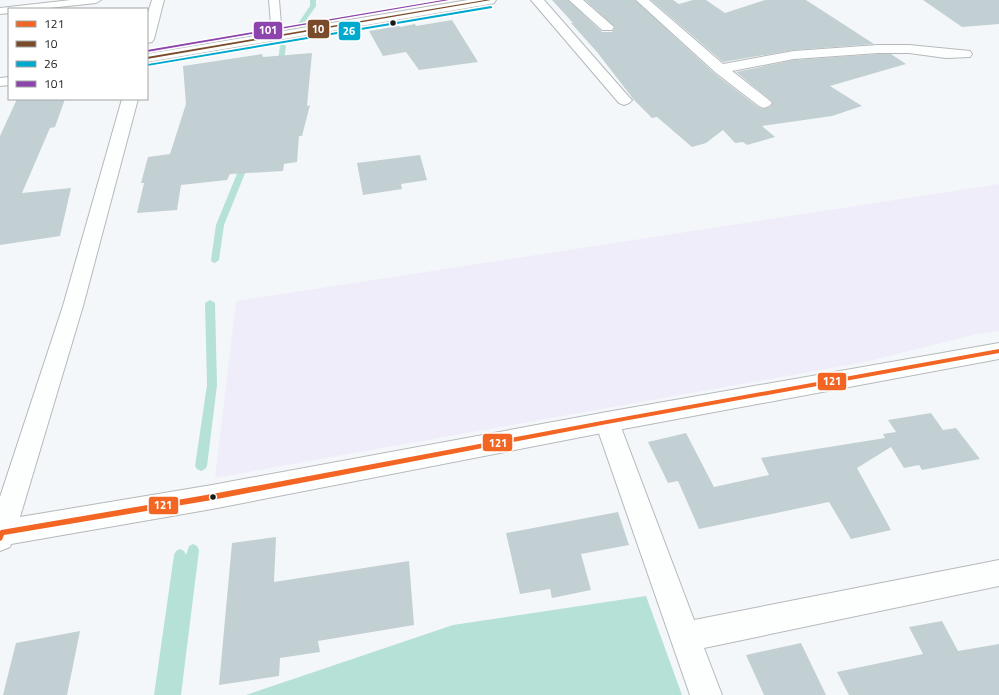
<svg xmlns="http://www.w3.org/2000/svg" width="999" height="695" font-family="'Titillium Web',sans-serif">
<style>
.green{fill:#f0edfa}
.water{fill:#b6e1d7}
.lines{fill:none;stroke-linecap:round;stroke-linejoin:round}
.stream{fill:#b6e1d7;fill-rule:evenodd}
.building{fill:#c3d0d3}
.service-casing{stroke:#b6b9bb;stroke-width:2}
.minor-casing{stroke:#b6b9bb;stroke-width:2}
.tertiary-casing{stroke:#b6b9bb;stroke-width:2}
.secondary-casing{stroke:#b6b9bb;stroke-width:2}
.service{fill:#fdfefe;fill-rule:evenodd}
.minor{fill:#fdfefe;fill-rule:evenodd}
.tertiary{fill:#fdfefe;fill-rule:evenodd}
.secondary{fill:#fdfefe;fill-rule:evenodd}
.bus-1-casing{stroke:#fff;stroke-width:3}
.bus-2-casing{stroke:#fff;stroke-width:3}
.bus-3-casing{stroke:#fff;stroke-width:3}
.bus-4-casing{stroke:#fff;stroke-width:3}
.bus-1{fill:#f26522;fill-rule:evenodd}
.bus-2{fill:#7a4b2a;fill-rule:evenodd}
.bus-3{fill:#00a9ce;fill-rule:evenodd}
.bus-4{fill:#8e44ad;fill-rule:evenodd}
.bus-dot{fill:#17191b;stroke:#fff;stroke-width:1.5}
.line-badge{stroke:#fff;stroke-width:1.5}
.badge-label{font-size:11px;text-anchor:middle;font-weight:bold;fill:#fff}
</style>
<rect width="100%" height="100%" fill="#f4f7f9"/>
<polygon class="green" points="999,184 999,331 977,334 865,362 215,478 236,301"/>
<polygon class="water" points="646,596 682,695 246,695 453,625"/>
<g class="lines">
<g class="stream">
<polygon points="310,0 316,0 316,6 302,26 298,26 297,25 310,6"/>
<polygon points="283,44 286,46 283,68 280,70 277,68 280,46"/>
<polygon points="243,159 249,159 250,161 224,225 219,260 215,263 212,262 211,260 216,225"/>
<polygon points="210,300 215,303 217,385 207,466 205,469 201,471 197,469 195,466 207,385 205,303"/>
<polygon points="193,544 197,546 199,550 181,695 154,695 174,555 176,551 180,549 184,551 186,555 189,546"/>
</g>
</g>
<g class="building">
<polygon points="552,0 568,0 602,32 612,32 615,27 585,0 635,0 714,73 758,107 763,109 770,107 773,102 736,72 794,60 878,54 891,54 906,64 830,86 862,106 832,116 762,126 775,137 747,145 743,142 735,143 723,130 706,143 692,147 657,117 652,118 634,100 597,52 571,23 573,23"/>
<polygon points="651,0 673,0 679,4 693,0 706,0 725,13 765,0 806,0 874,44 794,50 723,62"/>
<polygon points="923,0 999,0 999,24 962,27"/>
<polygon points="452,20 478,62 419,70 406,52 383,56 369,31 399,26 400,27 415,24 416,26"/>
<polygon points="312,53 307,106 310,105 302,136 299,136 297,162 284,164 283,171 230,174 227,180 181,185 177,210 137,213 144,183 141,183 148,157 170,154 186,104 183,66 262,54 263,57"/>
<polygon points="17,99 65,99 55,127 50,128 22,193 71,188 60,236 0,245 0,136"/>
<polygon points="420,155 427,180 401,184 402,189 363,195 357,163"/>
<polygon points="931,413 943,430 956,428 980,459 922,470 919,465 904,468 891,447 857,468 891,530 851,539 829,502 699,529 678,481 668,483 648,442 686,433 714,487 769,475 761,458 885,438 883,434 896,432 888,420"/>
<polygon points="618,512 629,545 581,554 591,590 552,598 550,589 520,594 506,533"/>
<polygon points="276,537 274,582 409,561 414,625 318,641 320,652 280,658 279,676 219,685 232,543"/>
<polygon points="942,621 958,651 999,644 999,695 849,695 837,672 923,654 909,627"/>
<polygon points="80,631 67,695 3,695 16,643"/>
<polygon points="801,643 826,695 764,695 746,655"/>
</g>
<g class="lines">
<defs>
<g id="service">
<polygon points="71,0 101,0 96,3 40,9 9,9 9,13 0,14 0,8"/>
<polygon points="269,0 279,0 282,37 277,40 272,37"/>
</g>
<g id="minor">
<polygon points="531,0 544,0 629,97 632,100 629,103 624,105 619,103"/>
<polygon points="569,0 583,0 614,27 612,30 602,30"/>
<polygon points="636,0 649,0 723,64 794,51 878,45 909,45 970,51 972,54 970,57 946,58 909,53 878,53 794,59 732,71 769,100 772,103 769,106 764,108 759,106 715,72"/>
<polygon points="607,412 616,415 619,422 694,620 999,560 999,586 704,648 722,695 690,695 595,422 598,415"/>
</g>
<g id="tertiary">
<polygon points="152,0 164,0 154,39 152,42 147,43 147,16"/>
<polygon points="122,99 138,99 83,306 20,517 212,485 607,412 999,343 999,359 607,432 212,509 11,544 10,547 0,551 0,497 63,306"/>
</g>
<g id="secondary">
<polygon points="468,0 496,0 494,3 490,4 147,62 147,54"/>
<polygon points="9,77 9,85 0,86 0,78"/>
</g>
</defs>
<use href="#service" class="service-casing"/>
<use href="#minor" class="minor-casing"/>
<use href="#tertiary" class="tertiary-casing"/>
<use href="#secondary" class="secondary-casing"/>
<use href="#service" class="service"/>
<use href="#minor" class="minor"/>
<use href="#tertiary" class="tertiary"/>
<use href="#secondary" class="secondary"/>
<defs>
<polygon id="bus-1" points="999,349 999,353 607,424 212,500 4,535 2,540 0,541 0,531 1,530 212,494 607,420"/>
<polygon id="bus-2" points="485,0 491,0 147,59 147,57"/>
<polygon id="bus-3" points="491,6 492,7 492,8 147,66 147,64 148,64"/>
<polygon id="bus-4" points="443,0 449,0 147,52 147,50"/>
</defs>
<use href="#bus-1" class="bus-1-casing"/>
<use href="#bus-2" class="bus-2-casing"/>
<use href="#bus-3" class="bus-3-casing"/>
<use href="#bus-4" class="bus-4-casing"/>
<use href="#bus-1" class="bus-1"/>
<use href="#bus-2" class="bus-2"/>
<use href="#bus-3" class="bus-3"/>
<use href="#bus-4" class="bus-4"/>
</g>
<g class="bus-dot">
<circle cx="393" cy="23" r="3.5"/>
<circle cx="213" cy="497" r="3.5"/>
</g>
<g class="line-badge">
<rect x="307" y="19" width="23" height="20" rx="4" fill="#7a4b2a"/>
<rect x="253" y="21" width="30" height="19" rx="4" fill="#8e44ad"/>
<rect x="338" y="21" width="23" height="20" rx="4" fill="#00a9ce"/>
<rect x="817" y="372" width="30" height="19" rx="4" fill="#f26522"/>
<rect x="482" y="433" width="31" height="19" rx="4" fill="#f26522"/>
<rect x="148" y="496" width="31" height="19" rx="4" fill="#f26522"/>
</g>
<g class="badge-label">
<text x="318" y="33">10</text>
<text x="268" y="34">101</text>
<text x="349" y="35">26</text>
<text x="832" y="385">121</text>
<text x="498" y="447">121</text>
<text x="163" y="509">121</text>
</g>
<rect x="8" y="8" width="140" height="92" fill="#ffffff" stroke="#a2a3a4"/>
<rect x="16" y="21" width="20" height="6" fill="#f26522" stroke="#a2a3a4"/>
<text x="44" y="28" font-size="12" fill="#17191b">121</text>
<rect x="16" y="41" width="20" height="6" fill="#7a4b2a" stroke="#a2a3a4"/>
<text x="44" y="48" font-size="12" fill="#17191b">10</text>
<rect x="16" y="61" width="20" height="6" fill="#00a9ce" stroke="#a2a3a4"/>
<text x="44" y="68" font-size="12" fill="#17191b">26</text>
<rect x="16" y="81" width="20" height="6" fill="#8e44ad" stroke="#a2a3a4"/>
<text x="44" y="88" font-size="12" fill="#17191b">101</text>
</svg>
